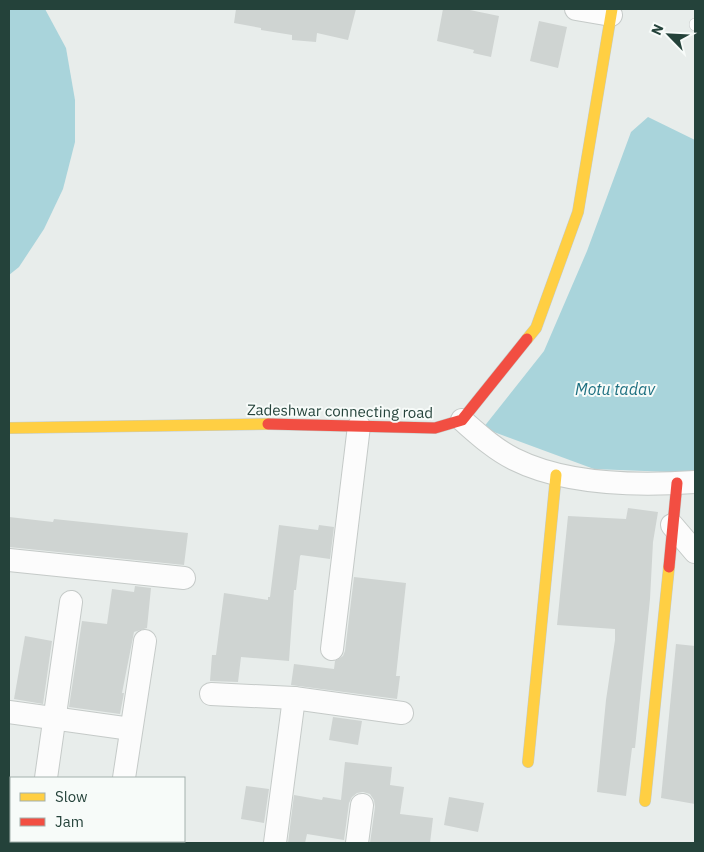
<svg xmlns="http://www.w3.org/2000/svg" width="704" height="852" font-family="'IBM Plex Sans',sans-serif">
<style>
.water{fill:#a9d4db}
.building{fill:#cfd4d2}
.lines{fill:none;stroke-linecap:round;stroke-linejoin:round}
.lane-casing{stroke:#c5cac8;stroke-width:12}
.street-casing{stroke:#c5cac8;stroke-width:24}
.slow-casing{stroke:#c3cbc8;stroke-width:12}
.jam-casing{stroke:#c3cbc8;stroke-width:12}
.lane{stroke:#fcfcfc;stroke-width:11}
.street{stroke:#fcfcfc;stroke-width:22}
.slow{stroke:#ffcf43;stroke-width:11}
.jam{stroke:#f24e42;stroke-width:11}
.labels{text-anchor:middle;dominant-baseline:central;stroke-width:4;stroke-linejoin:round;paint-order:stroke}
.street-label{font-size:15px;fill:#24423a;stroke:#f7fbf9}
.water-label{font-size:16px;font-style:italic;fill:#1c6f80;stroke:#f7fbf9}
</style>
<rect width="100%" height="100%" fill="#e8edeb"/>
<g class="water">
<polygon points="9,9 45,9 66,48 75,100 75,142 63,189 44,229 19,267 9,275"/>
<polygon points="648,117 695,140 695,473 594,469 483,428 544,351 587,251 631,132"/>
</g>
<g class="building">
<polygon points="236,9 356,9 348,40 317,33 316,42 292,40 292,35 261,30 261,28 234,23"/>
<polygon points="443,9 465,9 499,16 491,57 473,53 474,50 437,41"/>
<polygon points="539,21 567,27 558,68 530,61"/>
<polygon points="628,508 658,512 653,542 650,599 635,748 632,748 626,796 597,792 606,700 615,640 615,629 557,625 568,516 626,519"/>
<polygon points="9,517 53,522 54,519 188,533 184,565 9,547"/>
<polygon points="279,525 318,530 319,525 334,527 330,559 301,555 300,556 296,590 294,590 289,661 241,657 238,682 210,681 212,655 216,655 224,593 268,600 268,597 270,597"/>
<polygon points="354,577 406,583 396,676 400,676 397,699 291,685 294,664 334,669 335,661 343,656 345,651"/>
<polygon points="135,586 151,588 147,628 134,632 122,693 124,693 120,714 69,707 82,621 107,624 112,589 134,592"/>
<polygon points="25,636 52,641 43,704 14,699"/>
<polygon points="676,644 695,646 695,804 661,798"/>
<polygon points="333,717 362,721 358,745 329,740"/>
<polygon points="345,762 392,767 390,785 404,787 400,814 433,818 430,843 370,843 375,807 374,800 370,794 363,792 357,793 352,797 349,803 344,840 307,834 305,843 288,843 294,795 322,800 323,797 341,800"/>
<polygon points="246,786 269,789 264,823 241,819"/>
<polygon points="449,797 484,803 478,832 444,825"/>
</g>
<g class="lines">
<defs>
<polyline id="lane" points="695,25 695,24"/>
<g id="street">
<polyline points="576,9 611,15"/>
<path d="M462,420C478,434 494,449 514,459C566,485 638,486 695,482"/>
<polyline points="672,525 695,552"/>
<polyline points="9,560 184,578"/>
<polyline points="332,649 359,426"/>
<polyline points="211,694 294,698 402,713"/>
<polyline points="9,712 131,729"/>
<polyline points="46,778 71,602"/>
<polyline points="124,778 145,641"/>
<polyline points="37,843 38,841"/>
<polyline points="115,843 115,841"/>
<polyline points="275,843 294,698"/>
<polyline points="357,843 362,805"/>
</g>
<g id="slow">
<polyline points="527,339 536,328 578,212 612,9"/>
<polyline points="9,428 268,424"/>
<polyline points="528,762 556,475"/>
<polyline points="645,801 669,567"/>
</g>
<g id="jam">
<polyline points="268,424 435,428 462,420 527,339"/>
<polyline points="669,567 677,483"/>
</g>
</defs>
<use href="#lane" class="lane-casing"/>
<use href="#street" class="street-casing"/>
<use href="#slow" class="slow-casing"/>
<use href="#jam" class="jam-casing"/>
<use href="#lane" class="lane"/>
<use href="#street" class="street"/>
<use href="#slow" class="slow"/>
<use href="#jam" class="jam"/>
</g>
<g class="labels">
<g class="street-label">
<text transform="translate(340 411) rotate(1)">Zadeshwar connecting road</text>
</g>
<g class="water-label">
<text x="615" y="389">Motu tadav</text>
</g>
</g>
<rect width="704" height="852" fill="none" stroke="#24423a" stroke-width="20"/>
<rect x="10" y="777" width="175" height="65" fill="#f7fbf9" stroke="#a3b1ad"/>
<rect x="20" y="793" width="25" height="8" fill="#ffcf43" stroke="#a3b1ad"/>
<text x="55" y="802" font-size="15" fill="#24423a">Slow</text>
<rect x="20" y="818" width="25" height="8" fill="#f24e42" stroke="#a3b1ad"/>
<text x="55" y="827" font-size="15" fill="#24423a">Jam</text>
<g transform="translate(669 35) rotate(294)" stroke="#f7fbf9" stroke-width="4" paint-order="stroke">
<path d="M0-4L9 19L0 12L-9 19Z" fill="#24423a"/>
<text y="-8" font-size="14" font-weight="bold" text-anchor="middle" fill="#24423a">N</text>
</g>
</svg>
